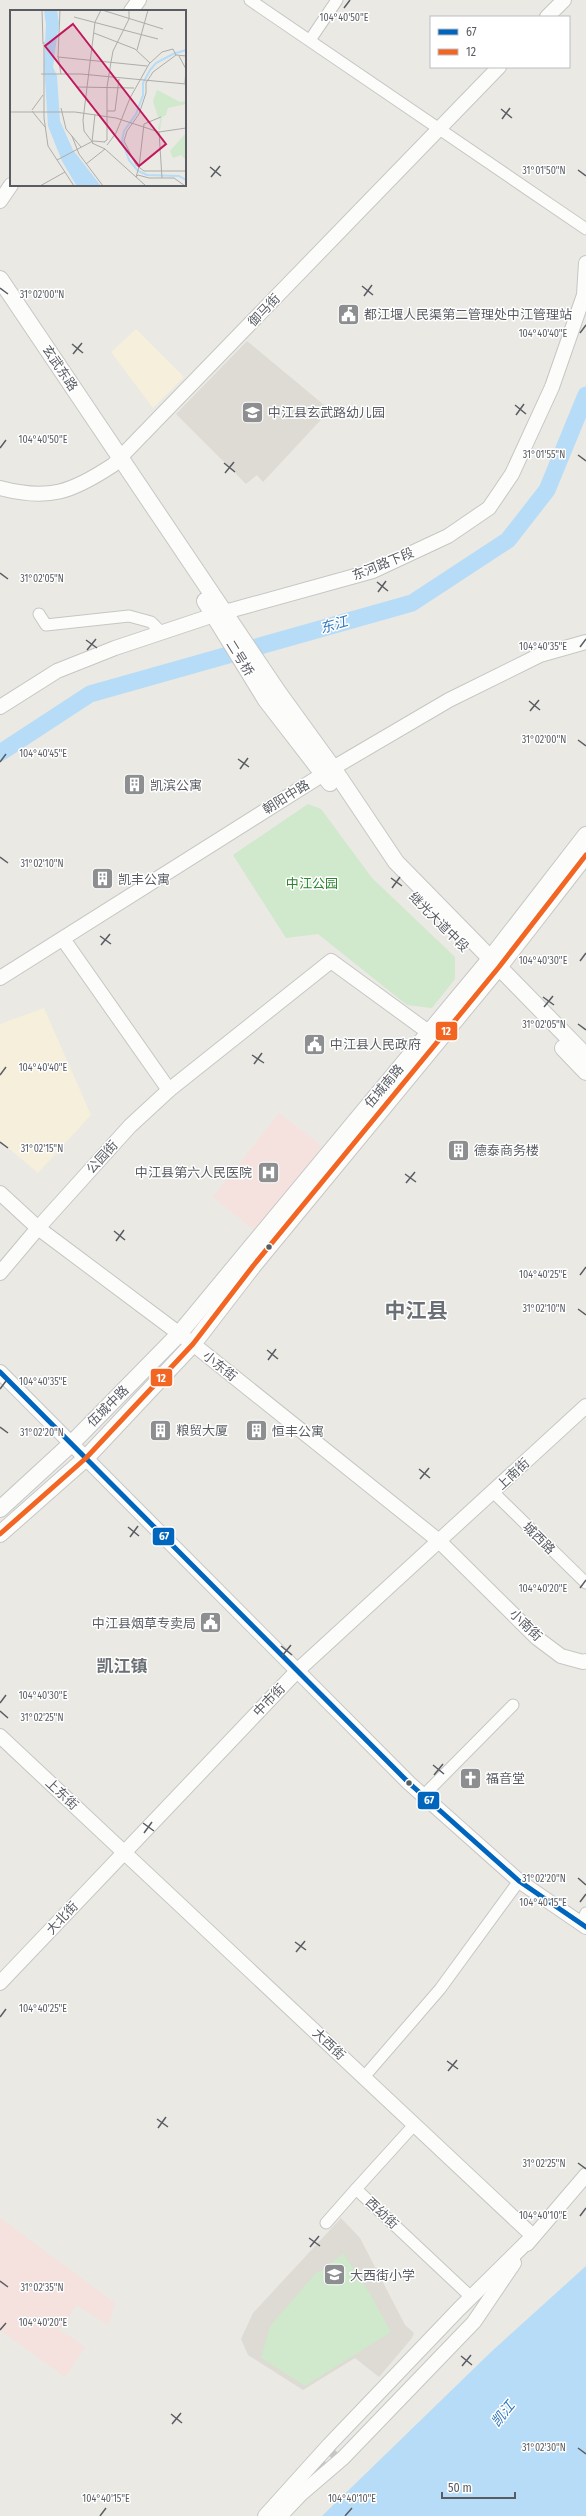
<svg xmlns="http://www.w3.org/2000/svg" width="586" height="2516" font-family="'Fira Sans Condensed','Noto Sans SC',sans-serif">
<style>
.commercial{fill:#f6efdb}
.education{fill:#dddbd3}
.medical{fill:#f5e2de}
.green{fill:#d0e8cc}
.water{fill:#b6dcf7}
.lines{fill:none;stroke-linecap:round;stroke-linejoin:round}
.river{stroke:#b6dcf7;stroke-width:17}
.tertiary-tunnel{stroke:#c6c6c4;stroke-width:14;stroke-dasharray:14 7;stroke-linecap:butt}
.minor-casing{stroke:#c6c6c5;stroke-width:13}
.tertiary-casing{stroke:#c6c6c5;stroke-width:16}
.secondary-casing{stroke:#c6c7c6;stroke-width:18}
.minor{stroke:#fcfcfb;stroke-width:11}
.tertiary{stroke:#fcfcfb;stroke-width:14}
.secondary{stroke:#fcfcfb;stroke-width:16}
.bus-1-casing{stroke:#fff;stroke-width:8}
.bus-2-casing{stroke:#fff;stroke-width:8}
.bus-1{stroke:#0065bd;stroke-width:5}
.bus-2{stroke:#f26522;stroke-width:5}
.ticks{fill:none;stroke:#595d63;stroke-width:1.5}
.bus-dot{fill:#595d63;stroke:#fff;stroke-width:1.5}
.labels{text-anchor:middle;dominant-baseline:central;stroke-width:3;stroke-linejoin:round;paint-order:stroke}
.street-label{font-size:13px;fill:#595d63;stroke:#fff}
.poi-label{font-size:13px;fill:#595d63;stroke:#fff;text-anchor:start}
.park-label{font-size:13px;fill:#2c872e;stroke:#fff}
.water-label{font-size:14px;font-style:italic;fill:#3278bb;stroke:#fff}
.district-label{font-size:17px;font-weight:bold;fill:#6a7075;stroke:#fff}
.town-label{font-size:21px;font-weight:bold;fill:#6a7075;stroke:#fff}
.inset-river{fill:none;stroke:#b6dcf7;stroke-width:2}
.inset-road{fill:none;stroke:#acadac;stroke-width:1}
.view{fill:#c2185b;fill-opacity:0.15;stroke:#c2185b;stroke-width:2}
.inset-edge{fill:none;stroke:#595d63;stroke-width:2}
.ticks-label{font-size:10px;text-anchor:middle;fill:#595d63;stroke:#fff;stroke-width:3;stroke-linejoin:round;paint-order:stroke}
.line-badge{stroke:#fff;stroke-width:1.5}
.badge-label{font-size:11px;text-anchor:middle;font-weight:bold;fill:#fff}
</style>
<rect width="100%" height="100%" fill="#eae9e4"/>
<g class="commercial">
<polygon points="136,329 184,377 153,408 111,352"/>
<polygon points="44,1008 91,1115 38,1173 0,1141 0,1024"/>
</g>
<g class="education">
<polygon points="247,341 330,410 263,482 257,475 246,484 176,414"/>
<polygon points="341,2218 360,2238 405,2325 414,2333 412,2338 379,2377 355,2358 303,2390 248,2355 241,2339 253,2313"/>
</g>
<g class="medical">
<polygon points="279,1113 322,1146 255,1231 213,1197"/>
<polygon points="0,2218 115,2303 108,2325 77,2305 59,2329 85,2347 65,2377 0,2330"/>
</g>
<g class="green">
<polygon points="308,804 321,809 372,878 455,957 455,979 432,1008 407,1005 318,934 286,938 233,855"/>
<polygon points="343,2253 371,2295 391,2332 305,2386 261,2358 270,2326 315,2274 326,2268"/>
</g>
<polygon class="water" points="586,2266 586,2516 322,2516 491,2352"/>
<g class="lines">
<polyline class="river" points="0,753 90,694 412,603 508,540 547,490 586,395"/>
<polyline class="tertiary-tunnel" points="301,2487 336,2451"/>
<defs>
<g id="minor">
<polyline points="250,0 586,229"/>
<polyline points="310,40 337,0"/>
<polyline points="39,614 46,625 129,616 151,622 161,632"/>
<polyline points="493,1492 586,1583"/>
<polyline points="423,1796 513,1705"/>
<polyline points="581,1923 586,1913"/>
<polyline points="364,2077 440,1989 519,1881"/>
<polyline points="414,2125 356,2189 471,2297"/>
<polyline points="326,2223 356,2189"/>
</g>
<g id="tertiary">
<polyline points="131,11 139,0"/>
<polyline points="547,17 564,0"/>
<polyline points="0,201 11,185"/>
<path d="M0,488C49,501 72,492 113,465L499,67"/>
<polyline points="0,707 57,671 115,648 214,615 373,571 448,536 489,508 512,474 552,387 584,295 586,263"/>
<polyline points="63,939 169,1090"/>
<polyline points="0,978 333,768 449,700 540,655 586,642"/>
<polyline points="0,1193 38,1228 193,1344 439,1541 537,1638 561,1656 583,1662 586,1661"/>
<polyline points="0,1273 38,1228 130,1126 169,1090 331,961 438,1039"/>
<polyline points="0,1372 409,1783 519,1881 586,1927"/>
<polyline points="0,1736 533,2236"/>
<polyline points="0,1983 298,1670 586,1406"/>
<polyline points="527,2244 586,2175"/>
<polyline points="265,2516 329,2445 459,2309 533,2236"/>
<polyline points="280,2516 301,2494 343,2458 474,2322 514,2263"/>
</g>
<g id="secondary">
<polyline points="0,279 278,692 333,768 396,862 586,1056"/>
<polyline points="205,601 266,700 330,783"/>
<polyline points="563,1048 586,1072"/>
<polyline points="0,1509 72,1443 179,1334 490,959 586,835"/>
<polyline points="0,1534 86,1458 193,1344 253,1266 499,967 586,855"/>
</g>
</defs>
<use href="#minor" class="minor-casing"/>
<use href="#tertiary" class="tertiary-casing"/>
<use href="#secondary" class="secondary-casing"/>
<use href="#minor" class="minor"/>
<use href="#tertiary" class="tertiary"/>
<use href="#secondary" class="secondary"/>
<defs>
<polyline id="bus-1" points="0,1372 409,1783 519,1881 586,1927"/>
<polyline id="bus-2" points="0,1534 86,1458 193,1344 253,1266 499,967 586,855"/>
</defs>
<use href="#bus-1" class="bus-1-casing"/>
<use href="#bus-2" class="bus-2-casing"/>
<use href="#bus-1" class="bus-1"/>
<use href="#bus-2" class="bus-2"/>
</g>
<path class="ticks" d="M344,8L350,0M501,109L512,118M502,119L510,108M210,167L221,176M578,170L586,176M211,177L220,166M362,286L373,295M0,288L8,294M364,296L372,285M580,333L586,325M72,344L83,353M73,354L82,343M515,405L526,414M516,415L524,404M0,448L6,440M578,455L586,461M224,463L235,472M225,473L234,462M0,573L8,579M377,582L388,591M378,592L386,581M86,640L97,648M580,647L586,639M87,650L96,639M529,701L540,710M530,711L539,700M578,740L586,746M238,759L249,767M0,762L6,754M240,769L248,758M0,857L8,863M391,878L402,886M392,888L400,877M100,936L111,944M101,945L110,934M580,961L586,953M543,997L554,1005M544,1007L553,996M578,1024L586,1030M252,1055L264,1063M254,1064L262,1053M0,1075L6,1067M0,1142L8,1148M405,1174L416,1182M406,1183L415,1172M114,1231L125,1240M116,1241L124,1230M580,1275L586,1267M578,1309L586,1315M267,1350L278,1359M268,1360L276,1349M0,1389L6,1381M0,1427L8,1433M419,1469L430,1478M420,1479L429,1468M128,1527L139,1536M130,1537L138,1526M580,1588L586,1580M281,1646L292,1655M282,1656L291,1645M0,1703L6,1695M0,1711L8,1718M433,1765L444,1774M434,1775L443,1764M143,1823L154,1831M144,1833L152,1822M578,1878L586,1885M580,1902L586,1894M295,1942L306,1950M296,1952L305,1941M0,2017L6,2009M447,2061L458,2069M448,2071L457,2060M157,2119L168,2127M158,2128L166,2117M578,2163L586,2169M580,2216L586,2208M309,2238L320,2246M310,2247L319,2236M0,2281L8,2287M0,2330L6,2323M461,2356L472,2365M462,2366L471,2355M171,2414L182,2423M172,2424L181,2413M578,2448L586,2454M100,2516L106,2508M345,2516L352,2508"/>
<defs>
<symbol id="civic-square" viewBox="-11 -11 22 22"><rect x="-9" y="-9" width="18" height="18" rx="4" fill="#8c8e90" stroke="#fff"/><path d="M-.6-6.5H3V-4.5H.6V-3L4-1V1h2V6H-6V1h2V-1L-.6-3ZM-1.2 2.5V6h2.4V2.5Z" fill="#fff"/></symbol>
<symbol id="school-square" viewBox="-11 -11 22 22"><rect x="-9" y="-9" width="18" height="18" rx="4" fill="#8c8e90" stroke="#fff"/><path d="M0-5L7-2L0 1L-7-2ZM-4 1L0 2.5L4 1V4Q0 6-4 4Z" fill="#fff"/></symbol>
<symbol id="building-square" viewBox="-11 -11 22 22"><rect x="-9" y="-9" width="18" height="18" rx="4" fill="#8c8e90" stroke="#fff"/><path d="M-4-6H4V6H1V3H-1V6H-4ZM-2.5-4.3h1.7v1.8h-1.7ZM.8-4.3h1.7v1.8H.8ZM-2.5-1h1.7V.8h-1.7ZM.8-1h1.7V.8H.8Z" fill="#fff"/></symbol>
<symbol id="hospital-square" viewBox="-11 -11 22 22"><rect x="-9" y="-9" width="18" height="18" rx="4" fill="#8c8e90" stroke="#fff"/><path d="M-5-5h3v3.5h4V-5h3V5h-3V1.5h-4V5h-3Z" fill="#fff"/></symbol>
<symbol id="church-square" viewBox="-11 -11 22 22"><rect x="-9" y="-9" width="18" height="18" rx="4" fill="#8c8e90" stroke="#fff"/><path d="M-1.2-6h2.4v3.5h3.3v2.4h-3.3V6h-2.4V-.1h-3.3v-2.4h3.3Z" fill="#fff"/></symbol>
</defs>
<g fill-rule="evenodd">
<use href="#civic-square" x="336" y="302" width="25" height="25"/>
<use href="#school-square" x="240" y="400" width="25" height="25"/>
<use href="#building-square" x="122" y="772" width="25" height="25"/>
<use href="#building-square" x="90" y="866" width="25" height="25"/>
<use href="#civic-square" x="302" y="1032" width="25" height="25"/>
<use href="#building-square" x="446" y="1138" width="25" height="25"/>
<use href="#hospital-square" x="256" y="1160" width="25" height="25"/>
<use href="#building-square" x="148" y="1418" width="25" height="25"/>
<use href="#building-square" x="244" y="1418" width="25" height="25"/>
<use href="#civic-square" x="198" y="1610" width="25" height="25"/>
<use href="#church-square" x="458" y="1766" width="25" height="25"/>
<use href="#school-square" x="322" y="2262" width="25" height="25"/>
</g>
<g class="bus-dot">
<circle cx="269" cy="1247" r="3.5"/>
<circle cx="409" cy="1783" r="3.5"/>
</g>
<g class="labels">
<g class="street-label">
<text transform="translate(264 310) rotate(-46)">御马街</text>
<text transform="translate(60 368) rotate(56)">玄武东路</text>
<text transform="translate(383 564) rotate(-22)">东河路下段</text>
<text transform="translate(240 658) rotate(58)">二号桥</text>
<text transform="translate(286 797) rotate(-32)">朝阳中路</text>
<text transform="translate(439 922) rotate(45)">继光大道中段</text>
<text transform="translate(384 1086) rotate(-50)">伍城南路</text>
<text transform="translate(102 1157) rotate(-48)">公园街</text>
<text transform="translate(220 1366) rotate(39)">小东街</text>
<text transform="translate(108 1406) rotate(-45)">伍城中路</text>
<text transform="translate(513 1474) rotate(-43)">上南街</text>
<text transform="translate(539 1538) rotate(45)">城西路</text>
<text transform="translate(526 1625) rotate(44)">小南街</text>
<text transform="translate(269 1700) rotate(-46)">中市街</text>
<text transform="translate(62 1794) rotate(43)">上东街</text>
<text transform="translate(62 1918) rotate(-47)">大北街</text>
<text transform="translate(329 2044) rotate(43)">大西街</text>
<text transform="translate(382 2213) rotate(43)">西幼街</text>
</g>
<g class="poi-label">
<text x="364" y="314">都江堰人民渠第二管理处中江管理站</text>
<text x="268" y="412">中江县玄武路幼儿园</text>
<text x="150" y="785">凯滨公寓</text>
<text x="118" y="879">凯丰公寓</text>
<text x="330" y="1044">中江县人民政府</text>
<text x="474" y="1150">德泰商务楼</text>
<text x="252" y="1172" text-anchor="end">中江县第六人民医院</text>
<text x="176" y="1430">粮贸大厦</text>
<text x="272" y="1431">恒丰公寓</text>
<text x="196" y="1623" text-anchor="end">中江县烟草专卖局</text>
<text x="486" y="1778">福音堂</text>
<text x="350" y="2275">大西街小学</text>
</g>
<g class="park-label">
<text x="312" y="883">中江公园</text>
</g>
<g class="water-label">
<text transform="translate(334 625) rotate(-16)">东江</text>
<text transform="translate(503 2414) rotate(-51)">凯江</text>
</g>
<g class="district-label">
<text x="122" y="1666">凯江镇</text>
</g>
<g class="town-label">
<text x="416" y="1311">中江县</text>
</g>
</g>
<g transform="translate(10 10)">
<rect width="176" height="176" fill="#eae9e4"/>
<path d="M147,80L170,92L176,91V94L158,98L156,105L152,107L150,120L148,119L151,107H148L143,91ZM176,123V150L171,145L163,148L160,141Z" fill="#d0e8cc"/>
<path d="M34,0H47L49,13L43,57L47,66L50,111L63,140L91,176L66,175L52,151L38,116L34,55L36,14Z" fill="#b6dcf7"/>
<path class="inset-river" d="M176,40L163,44L146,53L140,60L133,73V85L126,104L114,121L112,131L119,150L128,161L137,165L169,166L176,170"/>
<path class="inset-road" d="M32,0L33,34M92,0L153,19M64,7L148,29M84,23L125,39L140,53M34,32V108L38,136L64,176M127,40L138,0M166,45L143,62L136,73V83L129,104L117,121L114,131L126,155L134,161H176M48,46L51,64M169,46L176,59L175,73M48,47L137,56M48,47L50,0M31,64H71L176,74M67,77L124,78M51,98L56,119L71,137M22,100L33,85M22,101L35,117M97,101H105L109,69M0,102H65L106,108L149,122L176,118M151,107L134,114L129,157L126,167L128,165L139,168H164L175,176M149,122L152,168M62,126L69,144L93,176M82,132L85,104M94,132L97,130V77L101,52L103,41L119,9V0M82,133L95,139M83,133L74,121L73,110L85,12L91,0M97,135L106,123L120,88L139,54L152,42L163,39L166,45L176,46M47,150L83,131L95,132M76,154L95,139L136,176M30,176L55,162"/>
<path class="view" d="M63,14L156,134L129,156L35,36Z"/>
<rect width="176" height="176" class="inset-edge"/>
</g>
<g class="ticks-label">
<text x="344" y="21">104°40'50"E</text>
<text x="544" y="174">31°01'50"N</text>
<text x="42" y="298">31°02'00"N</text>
<text x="543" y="337">104°40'40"E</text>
<text x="43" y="443">104°40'50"E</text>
<text x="544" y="458">31°01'55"N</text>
<text x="42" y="582">31°02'05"N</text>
<text x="543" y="650">104°40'35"E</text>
<text x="544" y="743">31°02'00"N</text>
<text x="43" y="757">104°40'45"E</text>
<text x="42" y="867">31°02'10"N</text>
<text x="543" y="964">104°40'30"E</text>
<text x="544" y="1028">31°02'05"N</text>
<text x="43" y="1071">104°40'40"E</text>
<text x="42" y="1152">31°02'15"N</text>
<text x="543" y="1278">104°40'25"E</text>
<text x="544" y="1312">31°02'10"N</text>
<text x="43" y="1385">104°40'35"E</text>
<text x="42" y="1436">31°02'20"N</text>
<text x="543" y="1592">104°40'20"E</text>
<text x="43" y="1699">104°40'30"E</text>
<text x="42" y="1721">31°02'25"N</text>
<text x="544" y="1882">31°02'20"N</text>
<text x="543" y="1906">104°40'15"E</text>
<text x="43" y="2012">104°40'25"E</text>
<text x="544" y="2167">31°02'25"N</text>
<text x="543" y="2219">104°40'10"E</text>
<text x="42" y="2291">31°02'35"N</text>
<text x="43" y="2326">104°40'20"E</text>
<text x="544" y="2451">31°02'30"N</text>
<text x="106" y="2502">104°40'15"E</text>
<text x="352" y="2502">104°40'10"E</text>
</g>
<g class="line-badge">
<rect x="435" y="1021" width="23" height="20" rx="4" fill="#f26522"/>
<rect x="150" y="1368" width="23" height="19" rx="4" fill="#f26522"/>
<rect x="152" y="1527" width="23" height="19" rx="4" fill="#0065bd"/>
<rect x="417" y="1791" width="23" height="19" rx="4" fill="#0065bd"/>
</g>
<g class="badge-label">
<text x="446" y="1035">12</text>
<text x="161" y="1382">12</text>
<text x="164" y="1540">67</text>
<text x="429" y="1804">67</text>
</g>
<rect x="430" y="16" width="140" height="52" fill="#ffffff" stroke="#bdbec1"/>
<rect x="438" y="29" width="20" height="6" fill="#0065bd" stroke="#bdbec1"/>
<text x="466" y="36" font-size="12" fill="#595d63">67</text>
<rect x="438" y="49" width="20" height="6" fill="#f26522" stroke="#bdbec1"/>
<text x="466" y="56" font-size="12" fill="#595d63">12</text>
<path d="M442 2492v6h73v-6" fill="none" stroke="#595d63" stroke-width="2"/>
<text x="448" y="2492" font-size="12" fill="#595d63" stroke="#ffffff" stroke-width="3" paint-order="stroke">50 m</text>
</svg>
